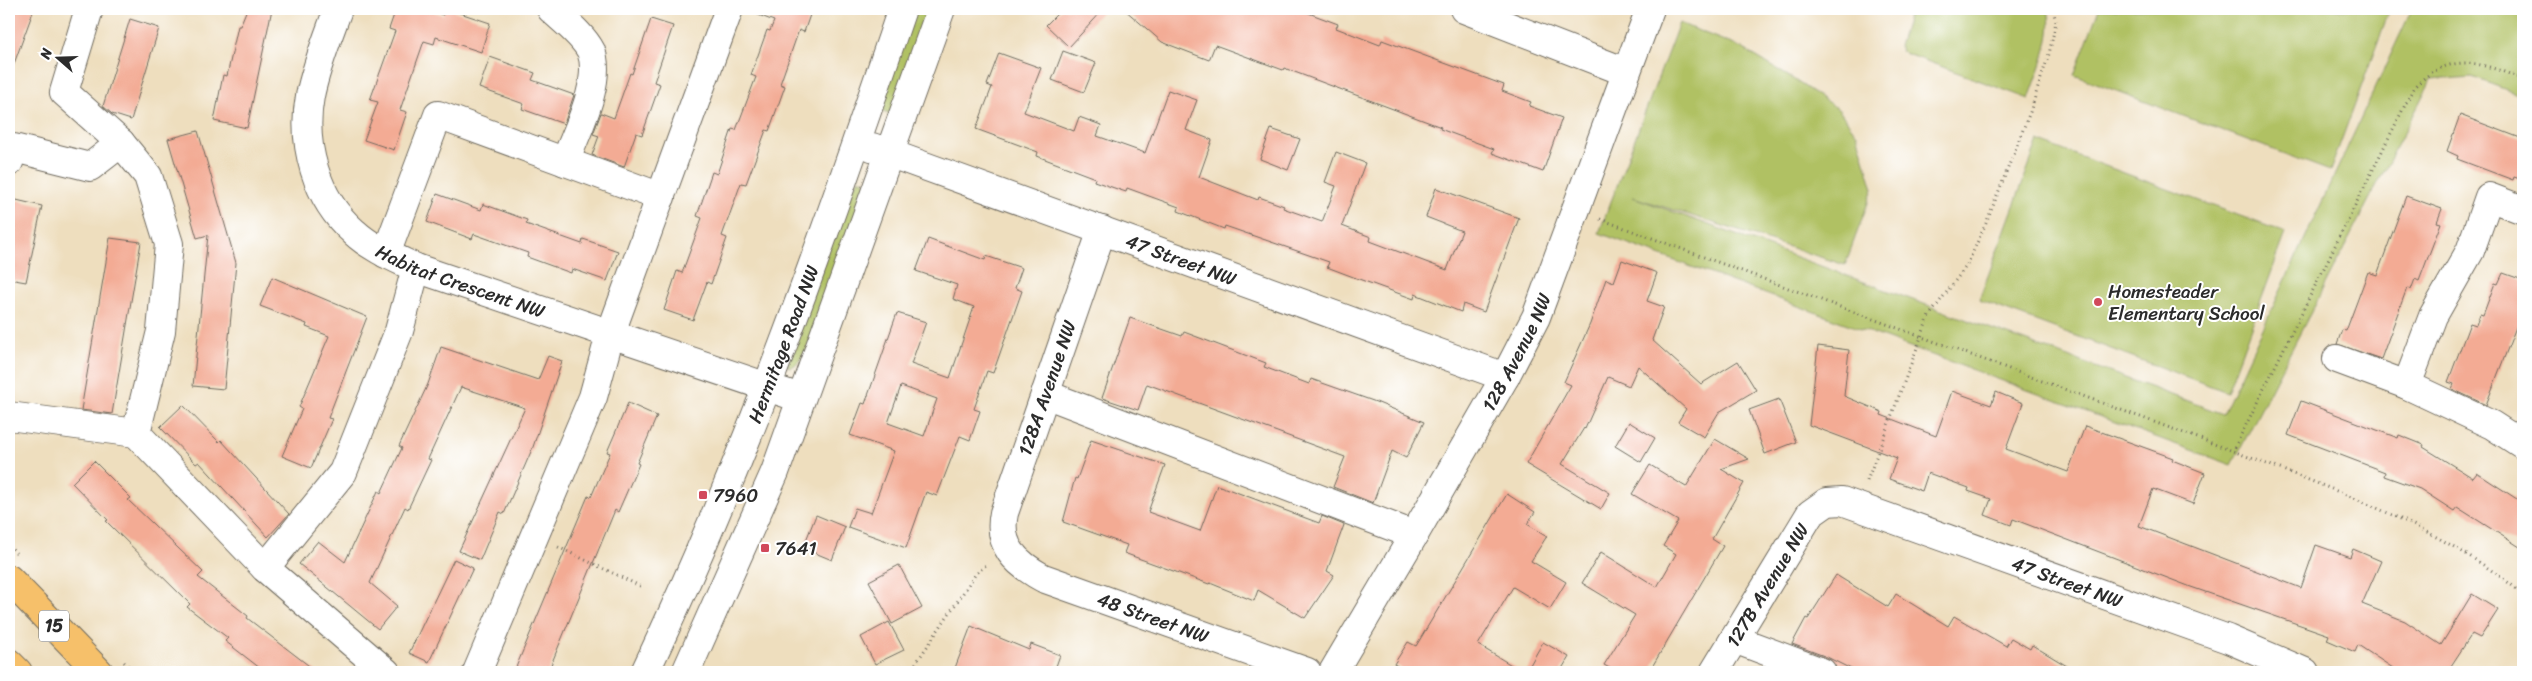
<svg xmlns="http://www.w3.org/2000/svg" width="2532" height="681" font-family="Sriracha,sans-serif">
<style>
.green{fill:#b0c164;stroke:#6e7648}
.building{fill:#f3ab94;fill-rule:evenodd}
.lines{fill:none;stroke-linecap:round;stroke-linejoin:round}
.minor-casing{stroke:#6f6a5e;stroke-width:30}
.major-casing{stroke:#6f6a5e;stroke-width:30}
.path{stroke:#6f6a5e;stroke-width:3;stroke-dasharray:1 4;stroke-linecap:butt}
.minor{stroke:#fff;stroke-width:28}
.major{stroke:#f6c06b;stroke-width:28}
.poi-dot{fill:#d1495b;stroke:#fff;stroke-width:2}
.labels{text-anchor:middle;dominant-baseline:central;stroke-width:4;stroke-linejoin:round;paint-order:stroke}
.shield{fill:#fff;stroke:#6b6b6b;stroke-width:1}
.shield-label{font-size:18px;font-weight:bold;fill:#2b2b2b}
.street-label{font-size:19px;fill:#2b2b2b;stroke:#fff}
.poi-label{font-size:19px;fill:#2b2b2b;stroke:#fff;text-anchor:start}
</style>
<rect width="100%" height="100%" fill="#fff"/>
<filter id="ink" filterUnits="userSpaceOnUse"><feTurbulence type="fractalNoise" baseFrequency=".02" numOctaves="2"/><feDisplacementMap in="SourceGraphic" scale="10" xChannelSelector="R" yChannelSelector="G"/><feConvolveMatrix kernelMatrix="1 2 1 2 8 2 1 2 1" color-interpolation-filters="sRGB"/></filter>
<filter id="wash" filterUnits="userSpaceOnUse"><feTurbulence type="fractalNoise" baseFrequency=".0096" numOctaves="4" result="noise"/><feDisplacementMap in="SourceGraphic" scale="20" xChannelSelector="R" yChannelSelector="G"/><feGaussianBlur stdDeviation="1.12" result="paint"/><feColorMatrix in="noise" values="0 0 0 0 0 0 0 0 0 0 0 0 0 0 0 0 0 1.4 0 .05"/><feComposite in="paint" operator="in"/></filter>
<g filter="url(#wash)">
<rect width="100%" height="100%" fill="#eedebe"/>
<g class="green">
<polygon points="912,9 929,9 893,114 882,111 883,104"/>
<path d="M1905,9H2048C2055,37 2038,72 2029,99L1902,52L1899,46L1908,17Z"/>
<polygon points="2099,9 2390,9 2330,171 2074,75"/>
<polygon points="2412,9 2523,9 2523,96 2472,77 2431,80 2232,465 1599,233 1679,23 1742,48 1793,79 1838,109 1857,134 1873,189 1845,265 1633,197 2223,414"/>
<polygon points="2038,141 2286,233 2227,392 1979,300"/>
<polygon points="859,179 868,183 805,354 795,365 790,367 787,366 848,195"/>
</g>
<g id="blocks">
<g class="building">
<polygon points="9,9 34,9 11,72 9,72"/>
<polygon points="247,9 272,9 247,128 214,121 223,75 227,76 238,26 240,26"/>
<polygon points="396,9 425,9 443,15 445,9 448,9 490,23 481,52 436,37 434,44 424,41 400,110 407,112 394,150 364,140 378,102 370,100 395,31 389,29"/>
<polygon points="749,9 812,9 804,32 799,30 780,84 785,86 769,131 766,130 746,184 741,183 722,236 727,238 711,284 707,282 693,320 664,310 677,271 682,273 702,218 697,216 712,172 717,174 732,129 736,130 756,77 751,75 767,30 770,31 774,21 748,11"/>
<polygon points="1062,9 1104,9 1069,47 1046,25"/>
<polygon points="1124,9 1298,9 1338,24 1336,28 1380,45 1382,40 1504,85 1502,91 1531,102 1529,106 1562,118 1543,172 1492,153 1494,149 1440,129 1441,127 1284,68 1283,70 1215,45 1209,60 1162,42"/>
<polygon points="130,19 159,28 131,120 112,114 103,106"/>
<polygon points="651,19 673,26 654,82 660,84 642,135 636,133 624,167 592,155 599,136 593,134 601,113 614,118 630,73 632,74"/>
<polygon points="1063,51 1096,63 1084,92 1052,80"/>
<polygon points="999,53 1041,68 1024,112 1074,131 1079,117 1101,125 1097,136 1145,153 1168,90 1197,100 1186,130 1212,140 1199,177 1258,200 1259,197 1284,206 1283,208 1322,222 1336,186 1325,182 1336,152 1365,163 1342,226 1371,237 1370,241 1447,270 1462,231 1426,217 1436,188 1519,218 1484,312 1463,304 1461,312 1415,294 1414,299 1356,278 1327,267 1329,262 1225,226 1224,229 1178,211 1179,207 1127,188 1126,192 1094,181 1095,178 1037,156 1038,152 976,129 992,87 987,85"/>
<polygon points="490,57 535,73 532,80 574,95 564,124 522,109 524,104 479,88"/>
<polygon points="2460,115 2523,139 2523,180 2514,177 2513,180 2457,159 2458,156 2447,151"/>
<polygon points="1271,129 1300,139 1288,170 1260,159"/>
<polygon points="198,131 236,263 224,389 193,386 208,235 197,238 168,139"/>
<polygon points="437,194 481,210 483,204 527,220 526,224 582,244 583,239 618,251 607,281 572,269 571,273 527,257 528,253 474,234 472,239 427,222"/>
<polygon points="2406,196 2442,209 2437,222 2441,223 2419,281 2415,279 2411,290 2407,288 2381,359 2337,344 2342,330 2346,331 2368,272 2377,275"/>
<polygon points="12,199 42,206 26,282 9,279 9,215"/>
<polygon points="110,238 141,242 112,414 81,410"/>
<path d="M928,239L985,260L986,256L1022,268L1015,288L1022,291L993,373L987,371L974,409L980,411L970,440L960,436L937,496L926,492L906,548L848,527L855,508L871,513L894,451L850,435L862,403L865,404L897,313L926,322L911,364L950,378L974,307L953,299L957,285L916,271ZM901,386L937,399L924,436L888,423Z"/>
<polygon points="1622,260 1657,273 1647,301 1664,307 1652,340 1701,384 1738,361 1756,390 1719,412 1704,437 1678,422 1686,409 1638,366 1629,386 1608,377 1585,429 1584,428 1562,464 1610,493 1601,509 1526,464 1571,385 1564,382 1590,324 1606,279 1614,282"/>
<polygon points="2503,273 2523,280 2523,330 2516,327 2486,405 2452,389 2454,384 2448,382 2470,323 2476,325 2480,314 2483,315 2495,283 2498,284"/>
<polygon points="272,277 367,317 328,418 332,419 311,468 282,456 302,409 299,407 329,336 306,327 307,324 260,306"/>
<polygon points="1130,318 1182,336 1184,332 1266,363 1264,367 1309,384 1311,379 1376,402 1424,422 1406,458 1392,451 1373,503 1333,487 1345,457 1147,384 1138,410 1102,398"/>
<polygon points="1818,346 1849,350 1844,396 1882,412 1881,415 1936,436 1952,391 1991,405 1996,392 2023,403 2006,449 2068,472 2085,426 2173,458 2172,460 2205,473 2193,504 2153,489 2139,526 2301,588 2316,545 2350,557 2353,549 2381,561 2362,604 2405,621 2441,645 2472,594 2498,610 2480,638 2472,634 2447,672 2399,672 2358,645 2355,652 2327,640 2329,635 2191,587 2013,519 2011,525 1985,515 1991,499 1968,491 1969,488 1928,473 1922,491 1889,479 1897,458 1809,425"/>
<polygon points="441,347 538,380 548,356 562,361 533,447 504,514 500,512 480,560 459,551 525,408 461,387 428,459 431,460 408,509 405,507 370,583 397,606 378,629 299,564 318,541 345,562 378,491 381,493 402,448 399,446 428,384"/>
<polygon points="1779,399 1796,442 1765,454 1749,410"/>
<polygon points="2301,401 2398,438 2399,435 2424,445 2423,447 2473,478 2477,473 2523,503 2523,549 2457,507 2454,511 2420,489 2384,476 2385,472 2288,435"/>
<polygon points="628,403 657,416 637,463 639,464 618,512 615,510 548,672 514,672 588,496 591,497 610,453 607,452"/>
<polygon points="183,405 219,442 221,440 289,514 268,537 199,462 196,464 160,427"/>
<polygon points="1629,422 1655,438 1641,462 1615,446"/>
<polygon points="1715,439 1749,459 1721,469 1744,483 1712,539 1723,546 1649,672 1617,672 1604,665 1635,615 1582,583 1601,552 1657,587 1676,554 1663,546 1678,521 1632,494 1650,465 1686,487"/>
<polygon points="1091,440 1165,465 1148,512 1200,531 1217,485 1319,523 1322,516 1344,525 1327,571 1334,575 1305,618 1258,590 1254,601 1210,583 1209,584 1124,553 1127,545 1063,522 1075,478 1077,479"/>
<polygon points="94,461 131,498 128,500 203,572 198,577 248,616 247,618 317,672 265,672 225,641 228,638 187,607 190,604 106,521 108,520 72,483"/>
<polygon points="1507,494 1535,512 1527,524 1547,536 1531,561 1566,582 1550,609 1513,587 1478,645 1523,672 1408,672 1394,664 1408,642 1416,646"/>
<polygon points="816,515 845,527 832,560 803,548"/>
<polygon points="454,559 473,568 429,662 409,653"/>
<polygon points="899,565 922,608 892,624 869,581"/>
<polygon points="1836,575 1888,607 1896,594 1948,626 1954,616 2006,646 2011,638 2030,649 2032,645 2077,672 1857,672 1827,657 1792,644 1806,618 1808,619"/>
<polygon points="889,622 904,650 875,664 861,637"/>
<polygon points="971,626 1029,650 1031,644 1060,655 1054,672 965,672 955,668"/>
<polygon points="1543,642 1569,657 1560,672 1526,672"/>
</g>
</g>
</g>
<g filter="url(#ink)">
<use href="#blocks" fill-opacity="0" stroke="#6f6a5e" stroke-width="1"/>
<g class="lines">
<defs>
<g id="minor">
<polyline points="89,9 64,92 121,143 148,176 169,244 161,331 136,433 265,568 386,672"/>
<path id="s1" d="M338,9C328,37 316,66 310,96C301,144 316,199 354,232C371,248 395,258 416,268L800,398"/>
<path d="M551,9C564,21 583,35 591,51C603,81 576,133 565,162"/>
<polyline points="1464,9 1626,72"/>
<path id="s2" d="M872,147L1505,377"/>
<polyline points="9,162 14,148 90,167 121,143"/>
<polyline points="2523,210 2489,197 2470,251 2433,316 2407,385 2492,425 2523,445"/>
<path id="s3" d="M1102,230L1004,513C997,546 1016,563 1043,578L1307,672"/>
<polyline points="386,254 438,115 661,197"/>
<polyline points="2337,359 2407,385"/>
<polyline points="1045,394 1414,535"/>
<polyline points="9,416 136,433"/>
<polyline points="265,568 343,472 399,331 416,268"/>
<polyline points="1734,639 1822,672"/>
<polyline points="477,672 593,397 610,335 729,9"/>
<path id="s4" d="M645,672C747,458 826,233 902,9"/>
<polyline points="686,672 775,472 941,9"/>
<path id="s5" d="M1333,672L1414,535L1505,377L1536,317L1650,9"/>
<path id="s6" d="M1714,672L1810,514L1827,502L1842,501L2228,639L2305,672"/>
</g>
<g id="major">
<polyline points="9,579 99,672"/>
<polyline points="9,663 18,672"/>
</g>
</defs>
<use href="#minor" class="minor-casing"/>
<use href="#major" class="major-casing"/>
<g class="path">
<path d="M2523,79C2480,63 2452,50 2414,87L2233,451C2334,490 2438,525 2523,594"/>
<polyline points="1600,219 2233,451"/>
<polyline points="1867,481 1929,316 1967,265 1987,221 2030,112 2049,54 2056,22 2053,9"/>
<polyline points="9,545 16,553"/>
<polyline points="558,547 642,587"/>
<polyline points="124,662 135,672"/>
<polyline points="910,672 975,575 987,564"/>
</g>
<use href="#minor" class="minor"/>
<use href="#major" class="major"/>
</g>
</g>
<g class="poi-dot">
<circle cx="2098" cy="302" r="5"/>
<rect x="698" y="490" width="10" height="10" rx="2.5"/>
<rect x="760" y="543" width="10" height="10" rx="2.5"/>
</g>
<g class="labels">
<rect class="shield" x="39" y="610.5" width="30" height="31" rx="4"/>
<g class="shield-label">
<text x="54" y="626">15</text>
</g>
<g class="street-label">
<text stroke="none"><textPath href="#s2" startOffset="329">47 Street NW</textPath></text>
<text stroke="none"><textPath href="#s1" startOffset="359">Habitat Crescent NW</textPath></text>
<text stroke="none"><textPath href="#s4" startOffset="356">Hermitage Road NW</textPath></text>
<text stroke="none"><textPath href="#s5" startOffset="369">128 Avenue NW</textPath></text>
<text transform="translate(1047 388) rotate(-71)">128A Avenue NW</text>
<text stroke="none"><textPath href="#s6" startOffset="460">47 Street NW</textPath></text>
<text stroke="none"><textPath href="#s6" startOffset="102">127B Avenue NW</textPath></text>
<text stroke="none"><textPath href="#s3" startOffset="499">48 Street NW</textPath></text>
</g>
<g class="poi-label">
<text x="2108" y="291">Homesteader<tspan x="2108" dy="22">Elementary School</tspan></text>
<text x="713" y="495">7960</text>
<text x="775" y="548">7641</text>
</g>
</g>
<rect width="2532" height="681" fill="none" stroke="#fff" stroke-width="30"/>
<g transform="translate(58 58) rotate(290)" stroke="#ffffff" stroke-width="4" paint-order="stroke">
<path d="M0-4L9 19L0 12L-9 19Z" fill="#2b2b2b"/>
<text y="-8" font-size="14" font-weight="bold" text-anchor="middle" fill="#2b2b2b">N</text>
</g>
</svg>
